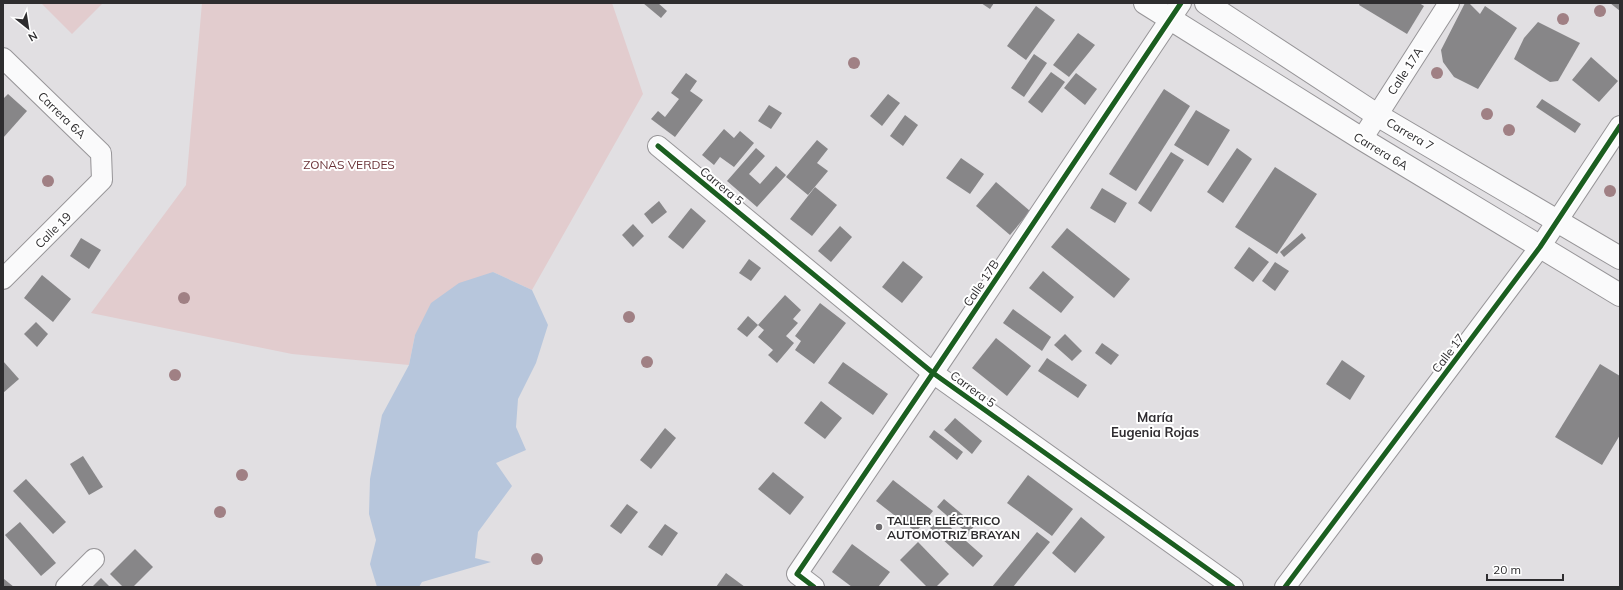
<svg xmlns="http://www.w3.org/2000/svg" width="1623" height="590" font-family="Mulish,sans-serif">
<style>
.green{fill:#e2ccce}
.water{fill:#b7c6dc}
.building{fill:#878688}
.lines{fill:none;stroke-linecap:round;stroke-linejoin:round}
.minor-casing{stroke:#979598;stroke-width:22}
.secondary-casing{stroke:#979598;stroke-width:24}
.minor{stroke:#fafafb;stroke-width:20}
.secondary{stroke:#fafafb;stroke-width:22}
.cycleway-casing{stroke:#fff;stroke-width:8}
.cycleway{stroke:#1b5e20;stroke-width:5}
.tree{fill:#a08084}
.poi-dot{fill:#6d6b6e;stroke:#fff;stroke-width:1.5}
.labels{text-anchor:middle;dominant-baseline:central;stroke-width:4;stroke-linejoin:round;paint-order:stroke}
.street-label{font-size:12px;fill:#2e2d2f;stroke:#fff}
.park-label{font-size:12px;fill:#6a3237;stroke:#fff}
.poi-label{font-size:12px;font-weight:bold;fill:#2e2d2f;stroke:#fff;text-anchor:start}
.neighbourhood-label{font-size:13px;font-weight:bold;fill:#302d31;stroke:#fff}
</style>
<rect width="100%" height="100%" fill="#e1dfe2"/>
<g class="green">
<polygon points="41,3 103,3 72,34"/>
<polygon points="202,3 612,3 643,94 532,290 493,272 415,335 409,365 292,354 91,313 186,185"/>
</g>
<polygon class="water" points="493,272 532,290 548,325 536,363 518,399 516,427 526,450 496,463 512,486 478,532 475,558 491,562 422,582 419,587 377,587 370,564 376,540 369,514 370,479 382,415 409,365 415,335 431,303 459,283"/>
<g class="building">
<polygon points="643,3 658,3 667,11 661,18"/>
<polygon points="981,3 994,3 990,9"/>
<polygon points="1360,3 1419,3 1424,6 1407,34 1359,5"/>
<polygon points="1465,3 1469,3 1480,14 1485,6 1517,28 1478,89 1454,77 1443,62 1441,50"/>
<polygon points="1610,3 1620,3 1620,11"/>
<polygon points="1036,6 1055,20 1026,60 1007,46"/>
<polygon points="1538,22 1580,43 1558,81 1550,82 1514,59 1524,38"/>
<polygon points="1078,33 1095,45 1069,77 1053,65"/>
<polygon points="1034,54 1047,63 1024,97 1011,88"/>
<polygon points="1591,57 1618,81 1599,102 1572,80"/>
<polygon points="1051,72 1065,82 1042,113 1028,102"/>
<polygon points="686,73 697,81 690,91 703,100 675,137 651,119 658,111 665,117 679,99 671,93"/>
<polygon points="1076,73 1097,89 1085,105 1064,88"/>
<polygon points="1164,89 1190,106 1136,191 1109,174"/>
<polygon points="8,94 27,111 3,138 3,99"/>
<polygon points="888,94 900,103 882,126 870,116"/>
<polygon points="1542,99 1581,124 1575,133 1536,107"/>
<polygon points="769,105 782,113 771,129 758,121"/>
<polygon points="1196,110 1230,130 1208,166 1174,145"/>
<polygon points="905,115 918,125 903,146 890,136"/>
<polygon points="724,129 734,138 740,131 754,143 734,167 720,157 714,165 702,155"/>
<polygon points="817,140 828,149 817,163 828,171 808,195 786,177"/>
<polygon points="756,148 765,156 749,174 760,184 776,166 786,175 757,207 727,181"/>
<polygon points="1237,148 1252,159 1223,203 1207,192"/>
<polygon points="1171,152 1184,160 1151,212 1138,203"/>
<polygon points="961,158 984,174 970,194 946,178"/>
<polygon points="1275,167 1317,194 1277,254 1235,227"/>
<polygon points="996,182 1030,211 1010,235 976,206"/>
<polygon points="815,187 837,205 812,236 790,219"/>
<polygon points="1102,188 1127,203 1115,223 1090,208"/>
<polygon points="659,201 667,212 652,224 644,214"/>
<polygon points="691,208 706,221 683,249 668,237"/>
<polygon points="633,224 644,236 633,247 622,235"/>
<polygon points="840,226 852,237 831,262 818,251"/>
<polygon points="1067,228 1130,279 1114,298 1051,247"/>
<polygon points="1302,233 1306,238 1284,257 1280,252"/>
<polygon points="81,238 101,250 89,269 70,256"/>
<polygon points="1249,247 1269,262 1253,282 1234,268"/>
<polygon points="749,259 761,268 751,281 739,273"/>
<polygon points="903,261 923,277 902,303 882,287"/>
<polygon points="1275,262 1289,271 1275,291 1262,281"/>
<polygon points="1043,271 1074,297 1061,313 1029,288"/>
<polygon points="42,275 71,299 53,322 24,298"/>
<polygon points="785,295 801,310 793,319 798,323 786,336 794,343 777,363 768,355 773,350 758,337 764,330 758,325"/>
<polygon points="820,303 846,323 814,364 795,350 801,341 795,336"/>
<polygon points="1013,309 1051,337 1042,351 1003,323"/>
<polygon points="748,316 758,325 747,337 737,329"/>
<polygon points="36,322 48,334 37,347 24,334"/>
<polygon points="1065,334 1082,351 1072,361 1054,345"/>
<polygon points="996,338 1031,366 1007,396 972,368"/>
<polygon points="1102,343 1119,355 1111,365 1095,353"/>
<polygon points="1047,358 1087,385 1078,398 1038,371"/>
<polygon points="1342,360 1365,376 1350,400 1326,384"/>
<polygon points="3,361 19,379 3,393"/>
<polygon points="843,362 888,394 873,415 828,383"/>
<polygon points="1600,364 1620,376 1620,435 1602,465 1555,437"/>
<polygon points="821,401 842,418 825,439 804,423"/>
<polygon points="955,418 982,441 972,454 944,430"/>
<polygon points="665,428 676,438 651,469 640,460"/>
<polygon points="934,430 963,452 957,460 929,437"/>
<polygon points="83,456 103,487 89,495 70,464"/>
<polygon points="773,472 804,497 790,515 758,489"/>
<polygon points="1028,475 1073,509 1052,536 1007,503"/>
<polygon points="26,479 66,522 53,534 13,491"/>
<polygon points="893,480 933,511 916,532 876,501"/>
<polygon points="944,499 975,525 968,534 937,507"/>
<polygon points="627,504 638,512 621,534 610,526"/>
<polygon points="1081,517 1105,537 1075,573 1052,553"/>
<polygon points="940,518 983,556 973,567 930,528"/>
<polygon points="20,522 56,563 41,576 5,535"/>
<polygon points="665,524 678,533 662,556 648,547"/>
<polygon points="1037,532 1050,542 1013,587 992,587"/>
<polygon points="918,542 949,574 936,587 927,587 900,560"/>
<polygon points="852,544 890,572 878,587 852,587 832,572"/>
<polygon points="135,549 153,567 133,587 123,587 110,574"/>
<polygon points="726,573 745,587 716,587"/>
<polygon points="101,578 110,587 92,587"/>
<polygon points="3,579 4,579 14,587 3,587"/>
</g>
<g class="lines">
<defs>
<g id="minor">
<polyline points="3,58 101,153 102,180 3,279"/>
<polyline points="1362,139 1449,3"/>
<polyline points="658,146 933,373 1233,587"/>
<polyline points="66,587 94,559"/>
<polyline points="814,587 797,574 933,373 1181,3"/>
<polyline points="1285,587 1540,247 1620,126"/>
</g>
<g id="secondary">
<polyline points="1145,3 1362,139 1620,295"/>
<polyline points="1206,3 1377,115 1620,258"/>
</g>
</defs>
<use href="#minor" class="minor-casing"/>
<use href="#secondary" class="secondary-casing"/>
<use href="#minor" class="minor"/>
<use href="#secondary" class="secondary"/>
<defs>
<g id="cycleway">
<polyline points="658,146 933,373 1233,587"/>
<polyline points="814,587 797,574 933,373 1181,3"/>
<polyline points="1285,587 1540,247 1620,126"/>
</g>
</defs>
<use href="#cycleway" class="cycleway-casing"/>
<use href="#cycleway" class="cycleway"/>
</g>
<g class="tree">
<circle cx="1600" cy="11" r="6"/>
<circle cx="1563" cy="19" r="6"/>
<circle cx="854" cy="63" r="6"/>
<circle cx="1437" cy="73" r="6"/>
<circle cx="1487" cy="114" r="6"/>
<circle cx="1509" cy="130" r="6"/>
<circle cx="48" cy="181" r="6"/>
<circle cx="1610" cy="191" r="6"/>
<circle cx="184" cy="298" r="6"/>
<circle cx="629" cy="317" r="6"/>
<circle cx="647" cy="362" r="6"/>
<circle cx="175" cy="375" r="6"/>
<circle cx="242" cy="475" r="6"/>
<circle cx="220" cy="512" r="6"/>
<circle cx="537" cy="559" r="6"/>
</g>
<circle class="poi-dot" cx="879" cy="527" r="4"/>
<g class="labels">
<g class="street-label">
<text transform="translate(1405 71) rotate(-57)">Calle 17A</text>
<text transform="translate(62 115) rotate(44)">Carrera 6A</text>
<text transform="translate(1410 134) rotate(30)">Carrera 7</text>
<text transform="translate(1381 151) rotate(31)">Carrera 6A</text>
<text transform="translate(722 186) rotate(40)">Carrera 5</text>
<text transform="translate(53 230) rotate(-45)">Calle 19</text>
<text transform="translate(981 283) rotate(-56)">Calle 17B</text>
<text transform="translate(1448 353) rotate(-53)">Calle 17</text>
<text transform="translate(973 389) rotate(36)">Carrera 5</text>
</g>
<g class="park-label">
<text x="349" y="164">ZONAS VERDES</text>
</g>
<g class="poi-label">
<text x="887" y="520">TALLER ELÉCTRICO<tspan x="887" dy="14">AUTOMOTRIZ BRAYAN</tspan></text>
</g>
<g class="neighbourhood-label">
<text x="1155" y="417">María<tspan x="1155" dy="15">Eugenia Rojas</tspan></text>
</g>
</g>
<rect width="1623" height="590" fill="none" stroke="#2e2d2f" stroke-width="8"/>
<g transform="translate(28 28) rotate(150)" stroke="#ffffff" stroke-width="3" paint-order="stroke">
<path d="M0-3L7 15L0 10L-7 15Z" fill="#2e2d2f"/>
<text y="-6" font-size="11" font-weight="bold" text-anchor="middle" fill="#2e2d2f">N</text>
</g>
<path d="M1487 574v6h76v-6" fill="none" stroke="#2e2d2f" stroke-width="2"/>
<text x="1493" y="574" font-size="12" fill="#2e2d2f" stroke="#ffffff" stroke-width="3" paint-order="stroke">20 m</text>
</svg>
